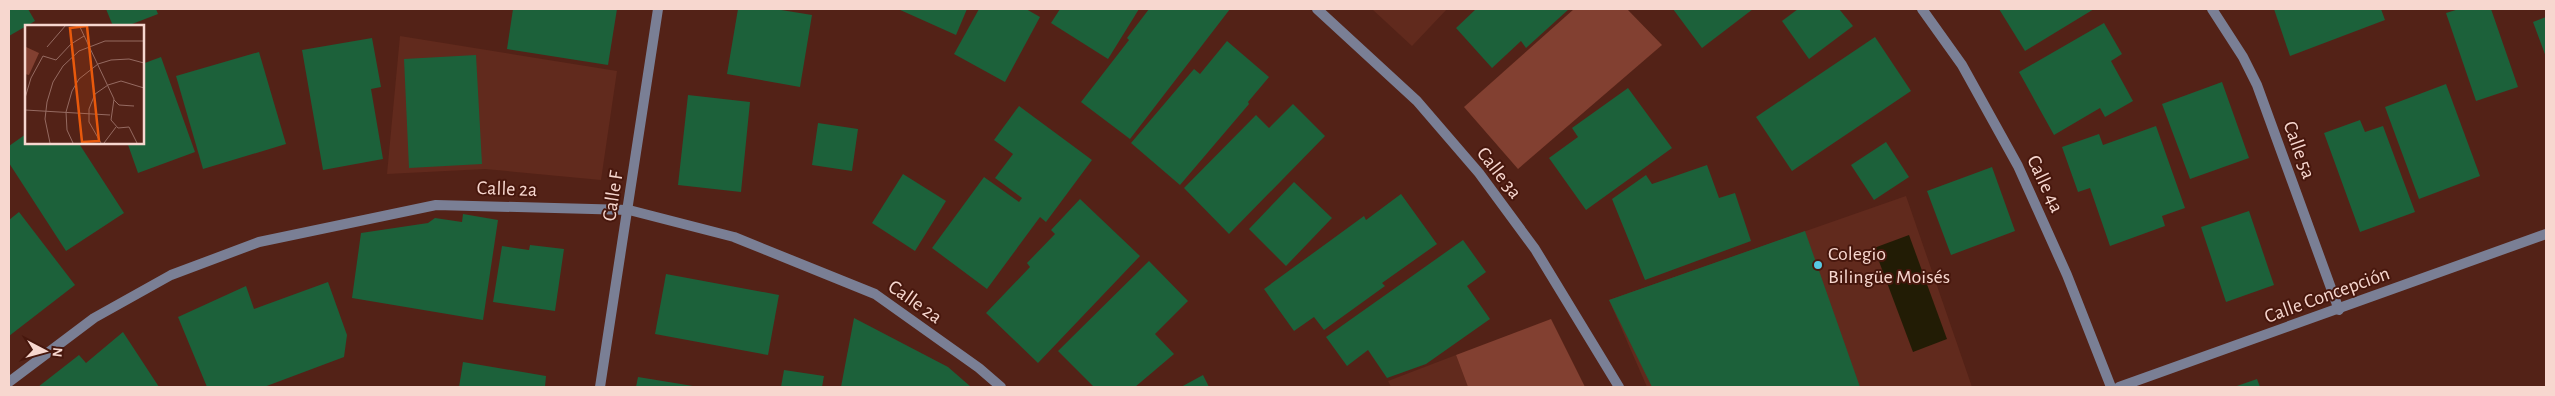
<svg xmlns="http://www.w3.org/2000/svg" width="2555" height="396" font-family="'Alegreya Sans',sans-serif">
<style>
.built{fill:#612a1d}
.green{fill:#824031}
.water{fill:#221c05}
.building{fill:#1c613a}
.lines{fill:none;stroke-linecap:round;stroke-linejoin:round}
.street{stroke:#7a7f95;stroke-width:10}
.poi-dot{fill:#57c9e2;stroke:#47170d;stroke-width:2}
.labels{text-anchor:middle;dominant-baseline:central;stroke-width:4;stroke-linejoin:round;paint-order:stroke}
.street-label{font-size:20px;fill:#f7d7cf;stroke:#47170d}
.poi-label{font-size:20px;fill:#f7d7cf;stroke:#47170d;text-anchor:start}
.inset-road{fill:none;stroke:#956a61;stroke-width:1}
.view{fill:#e8590c;fill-opacity:0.15;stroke:#e8590c;stroke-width:2.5}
.inset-edge{fill:none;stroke:#f7d7cf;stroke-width:2.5}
</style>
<rect width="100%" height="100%" fill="#532217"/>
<g class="built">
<polygon points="1372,9 1447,9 1412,46"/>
<polygon points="400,36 617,71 601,180 485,169 387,174"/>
<polygon points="1906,196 1972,387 1647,387 1609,300"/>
<polygon points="1456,355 1468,387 1391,387 1388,381"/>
</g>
<g class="green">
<polygon points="1574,9 1627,9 1662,45 1518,169 1464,107"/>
<polygon points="1551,319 1585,387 1468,387 1456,355"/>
</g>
<polygon class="water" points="1909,235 1947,339 1913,352 1874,248"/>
<g class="building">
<polygon points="9,9 28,9 35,21 9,36"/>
<polygon points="106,9 156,9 158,14 127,26 113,26"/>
<polygon points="513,9 617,9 608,65 507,49"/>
<polygon points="738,9 775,9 812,15 800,87 727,74"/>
<polygon points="898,9 967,9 956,35"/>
<polygon points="979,9 1026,9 1040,17 1005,82 954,54"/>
<polygon points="1060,9 1139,9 1108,59 1051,23"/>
<polygon points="1149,9 1230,9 1130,139 1081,102 1129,40 1127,38"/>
<polygon points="1476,9 1569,9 1526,48 1521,41 1492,68 1456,28"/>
<polygon points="1673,9 1753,9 1702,48"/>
<polygon points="1798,9 1839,9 1853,26 1809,59 1782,21"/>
<polygon points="1999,9 2094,9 2025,51"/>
<polygon points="2274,9 2381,9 2385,20 2290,56"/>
<polygon points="2459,9 2491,9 2518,87 2476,101 2446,13"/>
<polygon points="2546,17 2546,57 2533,22"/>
<polygon points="2104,23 2122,54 2111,61 2133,101 2105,117 2100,108 2054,135 2019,72"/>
<polygon points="1875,37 1911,91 1792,171 1756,117"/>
<polygon points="372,38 381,87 371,89 383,159 323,170 302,50"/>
<polygon points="1227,41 1269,77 1248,102 1249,104 1180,185 1131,143 1194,69 1200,74"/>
<polygon points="259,52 286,144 203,169 176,76"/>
<polygon points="476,55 482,164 409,168 404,59"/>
<polygon points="161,57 195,152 138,173 127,142 142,142 142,64"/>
<polygon points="2222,82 2249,158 2190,179 2162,104"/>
<polygon points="2446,84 2480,176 2419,199 2385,107"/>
<polygon points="1628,88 1672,148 1586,210 1549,158 1578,137 1572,128"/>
<polygon points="688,95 750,102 741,192 678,185"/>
<polygon points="1293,104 1325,136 1229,234 1184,188 1256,115 1269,128"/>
<polygon points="1019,106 1092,160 1046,222 1040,217 987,289 932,248 984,177 1019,202 1022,198 995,178 1013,154 994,140"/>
<polygon points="2360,120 2365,132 2383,126 2415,212 2360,232 2324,133"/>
<polygon points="818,123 858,129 852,171 812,165"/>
<polygon points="2156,126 2185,208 2162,216 2165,226 2110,246 2090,188 2078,192 2062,147 2099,134 2103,145"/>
<polygon points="26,134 26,142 78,142 124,213 66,251 9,163 9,146"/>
<polygon points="1886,142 1909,177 1874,200 1851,165"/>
<polygon points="1707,165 1719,198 1735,193 1751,241 1645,280 1612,199 1646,175 1652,184"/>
<polygon points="1992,167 2015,231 1951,255 1927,191"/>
<polygon points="903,174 946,201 915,251 872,223"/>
<polygon points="1294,182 1332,218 1286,266 1249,229"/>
<polygon points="1401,194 1437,244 1382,283 1385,286 1324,330 1314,317 1294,331 1264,289 1364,216 1366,220"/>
<polygon points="1080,199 1140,256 1038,363 986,313 1030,267 1027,263 1055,234 1051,230"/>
<polygon points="2249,211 2274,285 2226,302 2201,227"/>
<polygon points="19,212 75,285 9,336 9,220"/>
<polygon points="463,214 498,220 483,320 352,298 361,233 428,223 435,218 462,222"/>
<polygon points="1805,231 1860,387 1652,387 1609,300"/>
<polygon points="1463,240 1486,272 1467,286 1490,319 1426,364 1387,378 1368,350 1347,366 1326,337"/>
<polygon points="530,245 564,249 555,311 493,302 502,246 529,250"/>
<polygon points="1149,261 1188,301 1155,334 1174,354 1135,387 1094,387 1058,351"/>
<polygon points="666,274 779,295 768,355 655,334"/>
<polygon points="328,282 347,335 344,357 264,387 207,387 178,317 246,286 254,309"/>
<polygon points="854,318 948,367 971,387 841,387"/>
<polygon points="123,332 159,387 38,387 79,355 86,363"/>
<polygon points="463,362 546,376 545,387 459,387"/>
<polygon points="784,370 824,376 822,387 781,387"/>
<polygon points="1203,375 1209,387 1181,387"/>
<polygon points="638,377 693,386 693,387 636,387"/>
<polygon points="2257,379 2260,387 2234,387"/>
</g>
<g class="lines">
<g class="street">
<polyline points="1317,9 1417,101 1479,173 1535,249 1619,387"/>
<polyline points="1922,9 1962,65 2018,166 2067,275 2111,387"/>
<polyline points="2212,9 2243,57 2257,85 2339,310"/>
<polyline points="9,382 94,318 171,275 259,242 436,205 629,210 734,237 875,294 979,368 1001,387"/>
<polyline points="600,387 658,9"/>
<polyline points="2119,387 2546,234"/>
</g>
</g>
<circle class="poi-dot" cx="1818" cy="265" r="5"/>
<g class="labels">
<g class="street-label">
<text transform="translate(2299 150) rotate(70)">Calle 5a</text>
<text transform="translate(1499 173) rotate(52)">Calle 3a</text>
<text transform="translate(2045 184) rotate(65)">Calle 4a</text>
<text transform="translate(507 189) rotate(2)">Calle 2a</text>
<text transform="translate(613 196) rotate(-81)">Calle F</text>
<text transform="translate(2327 295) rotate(-20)">Calle Concepción</text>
<text transform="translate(915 302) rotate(35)">Calle 2a</text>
</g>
<g class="poi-label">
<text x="1828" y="254">Colegio<tspan x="1828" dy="23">Bilingüe Moisés</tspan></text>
</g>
</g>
<g transform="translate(25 25)">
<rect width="119" height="119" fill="#532217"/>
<path d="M1,22L14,28L4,50L0,49Z" fill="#824031"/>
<path class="inset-road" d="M54,0L89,74L86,95L93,103L104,102L112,118M22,22L41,0M0,73L6,53L18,31L31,35L46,19L59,11M89,75L94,80L109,81M0,85L85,90M25,118L20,94L22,77L28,57L38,41L54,26L80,16H119M48,118L42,105L41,87L47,66L54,54L73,39L86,35L104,34L119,38M76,118L64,97V84L70,69L83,60L96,56L119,63M79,118L91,102"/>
<path class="view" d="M62,1L74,116L57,117L45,3Z"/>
<rect width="119" height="119" class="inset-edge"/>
</g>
<rect width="2555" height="396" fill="none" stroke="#f7d7cf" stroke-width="20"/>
<g transform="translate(45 351) rotate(96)" stroke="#47170d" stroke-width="4" paint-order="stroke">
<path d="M0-4L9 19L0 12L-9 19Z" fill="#f7d7cf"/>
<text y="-8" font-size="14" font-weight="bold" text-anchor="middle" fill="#f7d7cf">N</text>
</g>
</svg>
